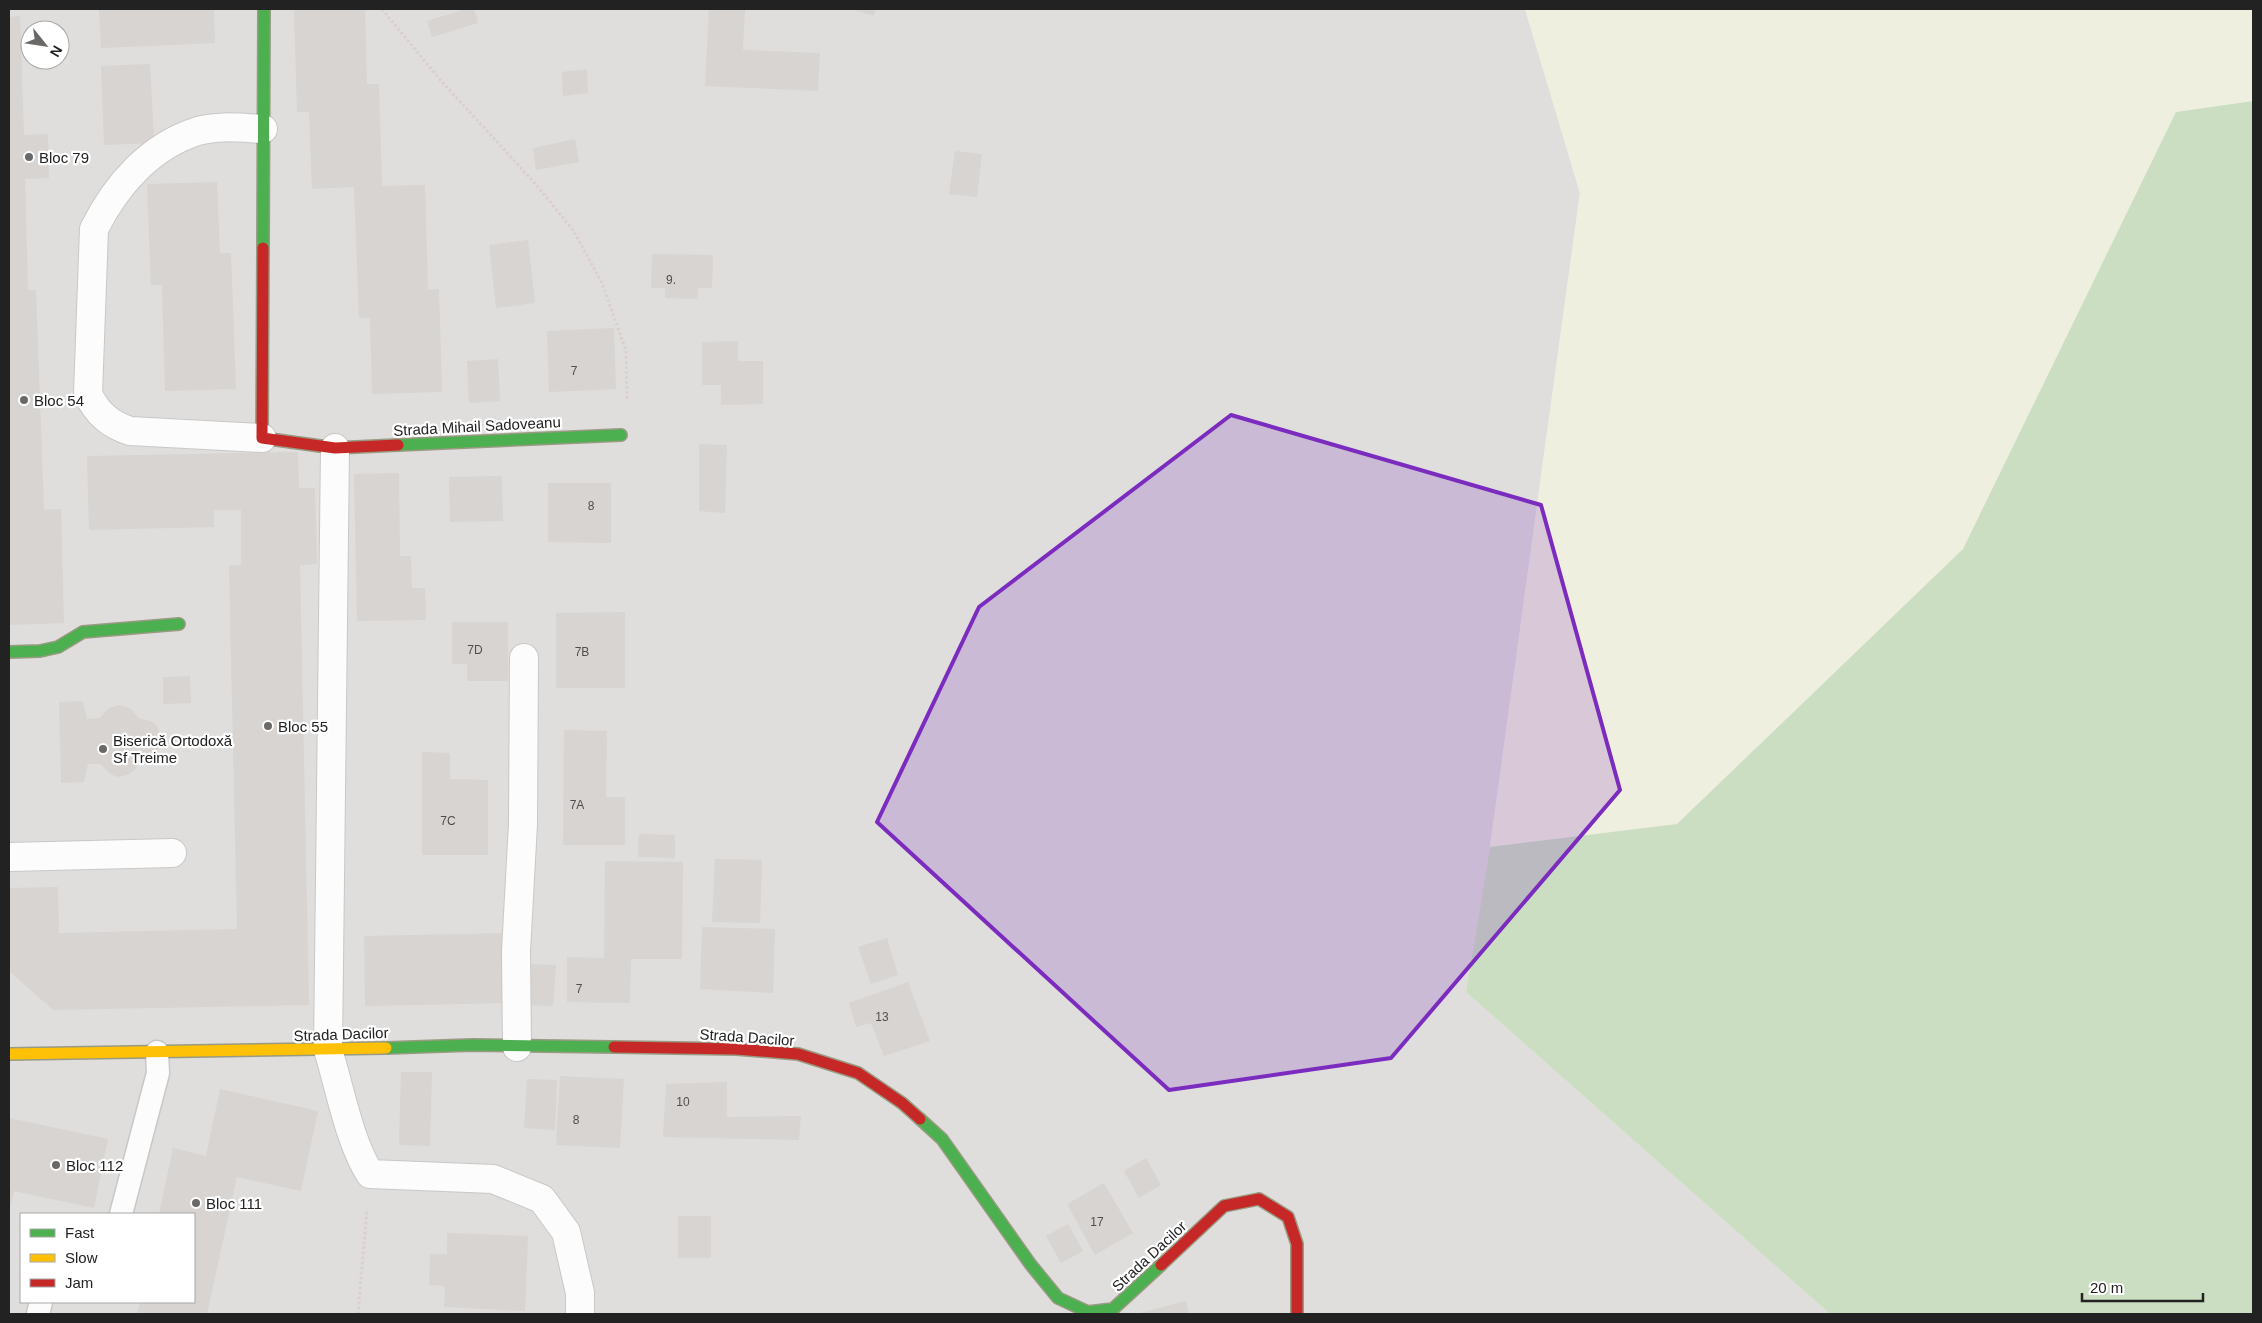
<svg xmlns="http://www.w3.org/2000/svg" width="2262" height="1323" font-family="Arial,sans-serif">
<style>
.residential{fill:#dfdedc;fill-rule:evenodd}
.farmland{fill:#efefdf}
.forest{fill:#cbdec1}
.building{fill:#d7d4d2}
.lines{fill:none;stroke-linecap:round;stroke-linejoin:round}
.lane-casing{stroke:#c9c8c7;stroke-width:25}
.street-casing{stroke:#c9c8c7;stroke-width:30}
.fast-casing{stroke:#999a82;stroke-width:14}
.slow-casing{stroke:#999a82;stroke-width:14}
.jam-casing{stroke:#999a82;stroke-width:14}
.path{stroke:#dccecd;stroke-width:3;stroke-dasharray:2.5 2.5;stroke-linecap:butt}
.lane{stroke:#fdfcfc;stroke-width:22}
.street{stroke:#fdfcfc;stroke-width:28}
.fast{stroke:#4caf50;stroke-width:11}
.slow{stroke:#ffc107;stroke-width:11}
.jam{stroke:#c62828;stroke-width:11}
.marked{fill:#7b2cbf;fill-opacity:0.2;stroke:#7b2cbf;stroke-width:4;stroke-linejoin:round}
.poi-dot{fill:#6a6968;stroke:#fff;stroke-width:2}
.labels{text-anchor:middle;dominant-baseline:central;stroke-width:4.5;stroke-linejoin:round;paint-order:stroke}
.number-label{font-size:12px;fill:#4f4e4e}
.poi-label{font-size:15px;fill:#222;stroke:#fff;text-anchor:start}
.street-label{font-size:15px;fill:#222;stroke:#fff}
</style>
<rect width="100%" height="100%" fill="#f0eeeb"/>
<path class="residential" d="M9,9H1525L1580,193L1490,847L1466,992L1830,1314H9ZM30,30H60V60H30ZM21,1214H194V1302H21Z"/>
<polygon class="farmland" points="1525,9 2253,9 2253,101 2176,112 1963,549 1676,824 1490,847 1580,193"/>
<polygon class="forest" points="2253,101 2253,1314 1830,1314 1466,992 1490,847 1677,824 1963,549 2176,112"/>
<g class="building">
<polygon points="99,9 214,9 215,43 101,48"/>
<polygon points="294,9 365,9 367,84 379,84 382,186 425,185 428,290 439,289 442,392 372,394 370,318 359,318 354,187 312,189 309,112 297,112"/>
<polygon points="466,9 474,9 478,23 432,37 427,21"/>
<polygon points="709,9 745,9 743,50 820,53 818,91 705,86"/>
<polygon points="853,9 876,9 873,16"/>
<polygon points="20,16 24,135 48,134 49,178 25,179 28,290 36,290 44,510 61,509 64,623 9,625 9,17"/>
<polygon points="150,64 154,143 104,145 101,66"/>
<polygon points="587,69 588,93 563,96 562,72"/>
<polygon points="575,139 579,162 536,170 533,148"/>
<polygon points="955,151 982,154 977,197 949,194"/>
<polygon points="217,182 220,253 231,253 236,389 165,391 162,285 151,285 147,184"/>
<polygon points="528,240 535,303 496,308 489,245"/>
<polygon points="652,254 713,255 712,288 698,288 697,299 665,298 665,288 651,288"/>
<polygon points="614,328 616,389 549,392 547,331"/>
<polygon points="738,341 738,361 763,361 763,404 721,405 721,385 702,385 702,342"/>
<polygon points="498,359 500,401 469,403 467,361"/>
<polygon points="699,444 727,445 725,513 699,511"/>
<polygon points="298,452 299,488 315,488 317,564 300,565 309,1005 53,1010 9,971 9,888 58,887 59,933 237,929 229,566 241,565 241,510 214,510 214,527 89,530 87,456"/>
<polygon points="399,473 400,556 411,556 412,588 425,588 426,620 357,621 354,474"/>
<polygon points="502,476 503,521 450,522 449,477"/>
<polygon points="548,483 611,483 611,543 548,542"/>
<polygon points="625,612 625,688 556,688 556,613"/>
<polygon points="452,622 508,622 508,681 467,681 467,664 452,664"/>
<polygon points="190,676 191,703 163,704 163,677"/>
<polygon points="83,701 87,719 100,718 109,708 120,705 131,709 138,718 153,722 158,728 161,738 157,754 149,761 139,763 134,771 127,775 118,777 110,774 101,764 88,764 84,782 61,783 59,702"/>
<polygon points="564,730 607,731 606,797 625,797 625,845 563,845"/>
<polygon points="422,752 450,753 450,779 488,780 488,855 422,855"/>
<polygon points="639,834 675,835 675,858 638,857"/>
<polygon points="715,859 762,860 760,923 712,922"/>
<polygon points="605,861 683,862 682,959 631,959 630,1003 567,1002 567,957 604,958"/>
<polygon points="702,927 775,929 773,993 700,989"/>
<polygon points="510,933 511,1003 365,1006 364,936"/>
<polygon points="887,938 898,975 871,984 858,947"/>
<polygon points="530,964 556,965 553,1006 528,1005"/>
<polygon points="908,982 930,1041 884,1056 871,1023 856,1027 849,1003"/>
<polygon points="401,1072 432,1072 430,1146 399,1145"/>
<polygon points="560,1076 624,1079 620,1148 556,1145"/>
<polygon points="527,1079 557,1080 555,1130 524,1128"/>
<polygon points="727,1082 727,1117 801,1116 799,1140 663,1137 666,1084"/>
<polygon points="220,1089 318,1111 301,1191 237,1177 207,1314 137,1314 140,1302 194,1302 194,1214 159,1214 173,1148 206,1156"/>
<polygon points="9,1118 108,1139 94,1208 14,1191 9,1213"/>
<polygon points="1146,1158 1161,1185 1139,1198 1124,1171"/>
<polygon points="1104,1183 1133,1233 1095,1255 1067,1204"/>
<rect x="678" y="1216" width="33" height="42"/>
<polygon points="1068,1224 1083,1251 1061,1263 1046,1236"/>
<polygon points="447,1233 528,1236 525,1311 444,1307 445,1286 429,1285 430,1254 447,1254"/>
<polygon points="1186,1301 1189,1314 1136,1314"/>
</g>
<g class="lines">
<defs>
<g id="lane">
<polyline points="121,1214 158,1073 157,1052"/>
<polyline points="38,1314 41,1302"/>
</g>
<g id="street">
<path d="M262,438L130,431C109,424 97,413 88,394L94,229C116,185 150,146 198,131C219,125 242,128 263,129"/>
<path d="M335,448L328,1050C340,1088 349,1141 370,1174L493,1179L542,1199L566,1232L580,1293V1314"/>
<polyline points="9,857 172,853"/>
<polyline points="517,1047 516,951 523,824 524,658"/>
</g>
<g id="fast">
<polyline points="263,248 264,9"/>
<polyline points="398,445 621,435"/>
<polyline points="9,652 40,651 58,647 83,632 179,624"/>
<polyline points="386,1048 472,1045 614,1047"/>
<polyline points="920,1119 942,1139 1031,1265 1058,1298 1088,1312 1113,1309 1161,1265"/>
</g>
<polyline id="slow" points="9,1054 386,1048"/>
<g id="jam">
<polyline points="263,248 262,438 335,448 398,445"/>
<polyline points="614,1047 736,1049 798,1054 858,1073 902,1103 920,1119"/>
<polyline points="1161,1265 1224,1206 1259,1199 1288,1217 1297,1244 1297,1314"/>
</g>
</defs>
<use href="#lane" class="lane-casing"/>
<use href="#street" class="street-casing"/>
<use href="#fast" class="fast-casing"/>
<use href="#slow" class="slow-casing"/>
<use href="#jam" class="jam-casing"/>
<g class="path">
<polyline points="382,9 442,82 533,181 573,230 602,283 626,351 627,400"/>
<polyline points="358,1314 367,1209"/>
</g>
<use href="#lane" class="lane"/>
<use href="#street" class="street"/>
<use href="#fast" class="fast"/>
<use href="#slow" class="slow"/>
<use href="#jam" class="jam"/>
</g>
<path class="marked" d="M1231,415L1541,505L1620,790L1391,1058L1169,1090L877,822L979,607Z"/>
<g class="poi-dot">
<circle cx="29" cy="157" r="5"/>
<circle cx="24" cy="400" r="5"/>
<circle cx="268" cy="726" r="5"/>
<circle cx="103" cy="749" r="5"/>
<circle cx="56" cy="1165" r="5"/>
<circle cx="196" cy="1203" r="5"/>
</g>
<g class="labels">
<g class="number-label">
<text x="671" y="280">9.</text>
<text x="574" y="371">7</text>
<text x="591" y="506">8</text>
<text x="475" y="650">7D</text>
<text x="582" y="652">7B</text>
<text x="577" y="805">7A</text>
<text x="448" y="821">7C</text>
<text x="579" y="989">7</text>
<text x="882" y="1017">13</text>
<text x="683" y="1102">10</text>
<text x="576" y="1120">8</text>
<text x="1097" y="1222">17</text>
</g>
<g class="poi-label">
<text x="39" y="157">Bloc 79</text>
<text x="34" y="400">Bloc 54</text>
<text x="278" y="726">Bloc 55</text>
<text x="113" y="740">Biserică Ortodoxă<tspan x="113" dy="17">Sf Treime</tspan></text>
<text x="66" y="1165">Bloc 112</text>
<text x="206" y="1203">Bloc 111</text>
</g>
<g class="street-label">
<text transform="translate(477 426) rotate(-3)">Strada Mihail Sadoveanu</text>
<text transform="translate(341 1034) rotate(-2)">Strada Dacilor</text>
<text transform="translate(747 1037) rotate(4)">Strada Dacilor</text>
<text transform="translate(1149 1256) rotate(-43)">Strada Dacilor</text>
</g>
</g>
<rect width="2262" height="1323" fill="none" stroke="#222222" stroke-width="20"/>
<rect x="20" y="1213" width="175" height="90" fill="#ffffff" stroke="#a7a7a7"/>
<rect x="30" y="1229" width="25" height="8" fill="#4caf50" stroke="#a7a7a7"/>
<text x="65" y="1238" font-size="15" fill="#222222">Fast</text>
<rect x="30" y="1254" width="25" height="8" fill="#ffc107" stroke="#a7a7a7"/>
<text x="65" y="1263" font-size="15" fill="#222222">Slow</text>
<rect x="30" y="1279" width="25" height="8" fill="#c62828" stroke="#a7a7a7"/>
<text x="65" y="1288" font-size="15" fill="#222222">Jam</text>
<g transform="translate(45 45) rotate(120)"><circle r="24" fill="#ffffff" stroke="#a7a7a7"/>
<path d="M0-4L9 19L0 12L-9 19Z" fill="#6a6968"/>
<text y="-8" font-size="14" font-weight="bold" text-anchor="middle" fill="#222222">N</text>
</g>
<path d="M2082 1293v8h121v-8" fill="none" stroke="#222222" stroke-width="2.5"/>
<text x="2090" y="1293" font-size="15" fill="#222222" stroke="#ffffff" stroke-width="4" paint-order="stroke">20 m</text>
</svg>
